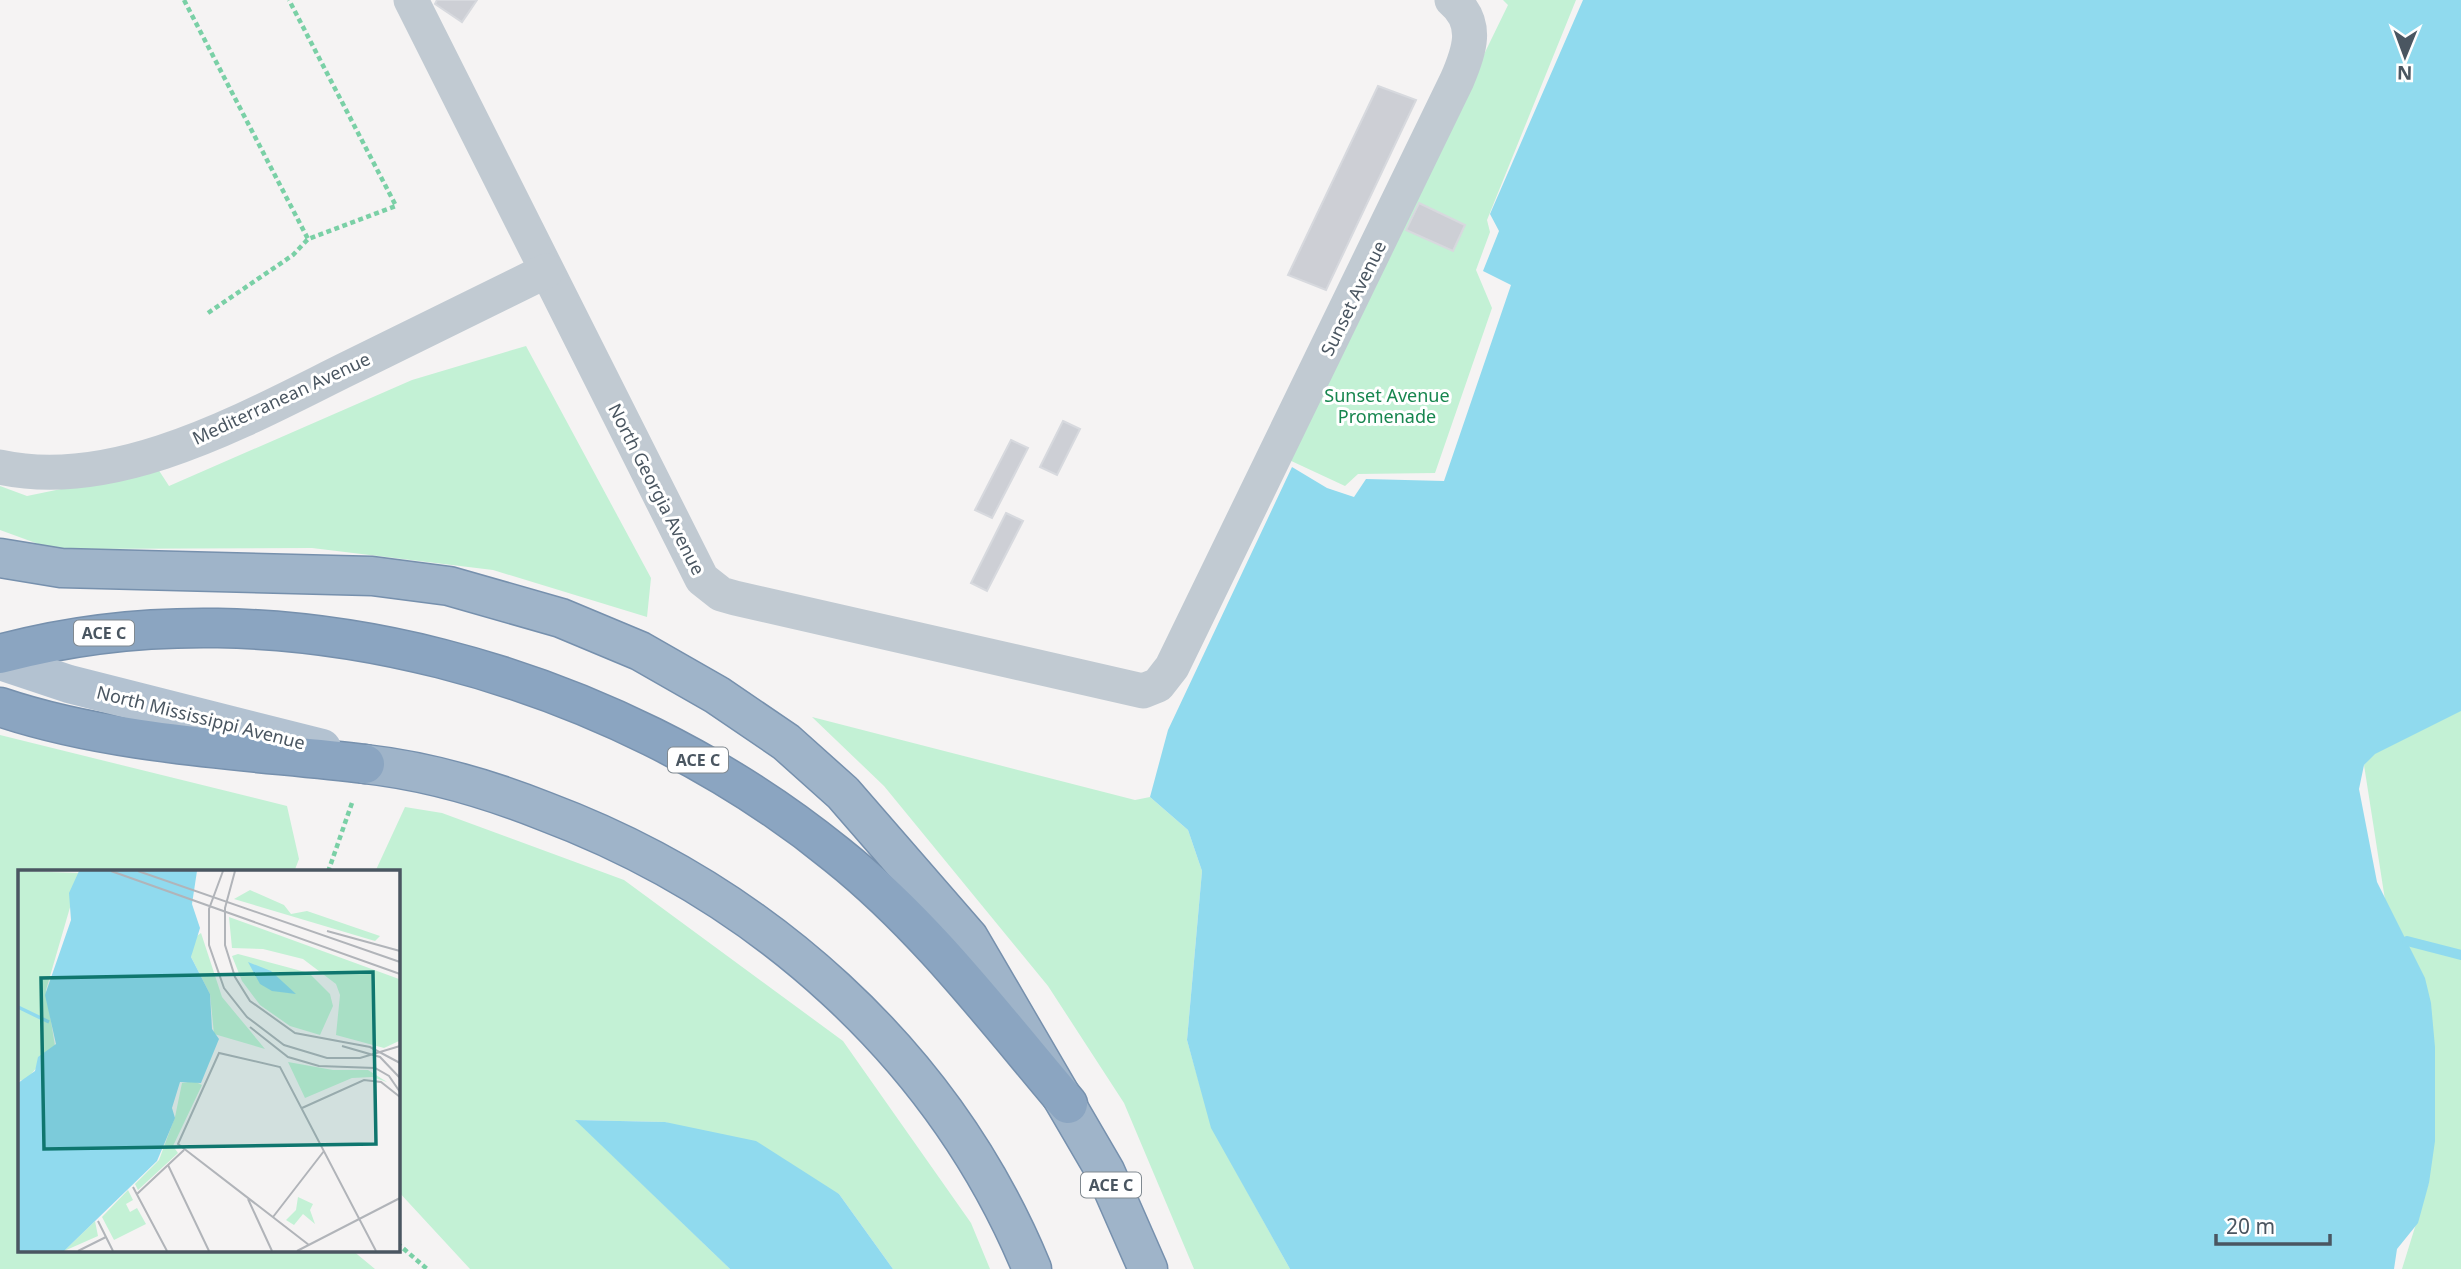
<svg xmlns="http://www.w3.org/2000/svg" width="2461" height="1269" font-family="'Noto Sans',sans-serif">
<style>
.green{fill:#c3f1d5}
.water{fill:#90daee}
.lines{fill:none;stroke-linecap:round;stroke-linejoin:round}
.stream{stroke:#90daee;stroke-width:10}
.building{fill:#cdcfd5;stroke:#d7d9de;stroke-width:2}
.trunk-casing{stroke:#7690ad;stroke-width:41}
.motorway-casing{stroke:#7690ad;stroke-width:41}
.path{stroke:#7ad0a6;stroke-width:4.5;stroke-dasharray:5 3.5;stroke-linecap:butt}
.minor{stroke:#c1cad2;stroke-width:35}
.primary{stroke:#b3c2d1;stroke-width:38}
.trunk{stroke:#9fb4c9;stroke-width:38}
.motorway{stroke:#8ba5c1;stroke-width:38}
.labels{text-anchor:middle;dominant-baseline:central;stroke-width:6;stroke-linejoin:round;paint-order:stroke}
.shield{fill:#fff;stroke:#808990;stroke-width:2}
.shield-label{font-size:16px;font-weight:bold;fill:#4a5661}
.street-label{font-size:18px;fill:#4a5661;stroke:#fff}
.park-label{font-size:18px;fill:#17864f;stroke:#fff}
.inset-river{fill:none;stroke:#90daee;stroke-width:3.5}
.inset-road{fill:none;stroke:#b1b4b9;stroke-width:2}
.view{fill:#0f766e;fill-opacity:0.15;stroke:#0f766e;stroke-width:3.5}
.inset-edge{fill:none;stroke:#4a5661;stroke-width:3.5}
</style>
<rect width="100%" height="100%" fill="#f5f3f3"/>
<g class="green">
<polygon points="1503,0 1576,0 1487,220 1490,232 1476,270 1492,308 1435,473 1358,474 1345,486 1287,459 1508,5"/>
<polygon points="526,346 651,578 647,617 493,570 312,548 52,549 0,530 0,486 27,496 158,469 169,486 412,380"/>
<polygon points="2461,657 2461,1269 2402,1269 2429,1182 2364,765"/>
<polygon points="812,717 1135,800 1150,797 1188,830 1202,871 1187,1040 1212,1128 1290,1269 1194,1269 1124,1103 1048,986 884,786"/>
<polygon points="0,735 287,806 299,859 294,872 19,872 19,1250 352,1250 375,1269 0,1269"/>
<polygon points="405,807 442,813 624,880 843,1041 971,1223 990,1269 893,1269 839,1194 665,1122 576,1120 730,1269 470,1269 397,1190 397,872 375,872"/>
</g>
<g class="water">
<polygon points="1583,0 2461,0 2461,711 2375,754 2364,765 2359,789 2377,882 2425,978 2431,1003 2435,1047 2435,1141 2429,1183 2418,1223 2397,1249 2394,1269 1290,1269 1211,1128 1187,1040 1202,871 1188,830 1150,797 1168,730 1292,467 1327,488 1354,497 1366,479 1444,481 1511,285 1483,271 1499,231 1490,214"/>
<polygon points="575,1120 665,1122 756,1141 839,1194 893,1269 730,1269"/>
</g>
<g class="lines">
<polyline class="stream" points="2407,941 2461,955"/>
</g>
<g class="building">
<polygon points="437,0 477,0 462,22 435,4"/>
<polygon points="1378,86 1416,100 1326,290 1288,275"/>
<polygon points="1419,203 1465,225 1453,251 1406,230"/>
<polygon points="1063,421 1080,429 1057,475 1040,467"/>
<polygon points="1011,440 1028,448 992,518 975,510"/>
<polygon points="1006,513 1023,521 987,591 971,583"/>
</g>
<g class="lines">
<defs>
<g id="trunk">
<polyline points="0,558 61,568 372,576 449,586 561,618 640,651 717,695 786,742 843,793 969,938 1105,1171 1148,1269"/>
<path d="M365,764C428,771 486,788 544,811C760,892 943,1053 1032,1269"/>
</g>
<g id="motorway">
<path d="M0,654C280,578 616,675 837,855C926,926 995,1018 1068,1104"/>
<path d="M0,707C112,745 247,750 365,764"/>
</g>
</defs>
<use href="#trunk" class="trunk-casing"/>
<use href="#motorway" class="motorway-casing"/>
<g class="path">
<polyline points="184,0 308,239"/>
<polyline points="208,313 293,255 308,239 396,206 289,0"/>
<polyline points="328,872 353,800"/>
<polyline points="397,1243 427,1269"/>
</g>
<g class="minor">
<path d="M411,0L702,579L721,594L735,598L1143,691L1158,685L1172,667L1457,80C1469,52 1480,23 1452,0"/>
<path d="M0,467C117,493 249,417 351,367C416,335 481,303 546,271"/>
</g>
<polyline class="primary" points="0,661 69,684 322,748"/>
<use href="#trunk" class="trunk"/>
<use href="#motorway" class="motorway"/>
</g>
<g class="labels">
<g class="shield">
<rect x="74" y="620.5" width="60" height="25" rx="5"/>
<rect x="668" y="747.5" width="60" height="25" rx="5"/>
<rect x="1081" y="1172.5" width="60" height="25" rx="5"/>
</g>
<g class="shield-label">
<text x="104" y="633">ACE C</text>
<text x="698" y="760">ACE C</text>
<text x="1111" y="1185">ACE C</text>
</g>
<g class="street-label">
<text transform="translate(1353 298) rotate(-64)">Sunset Avenue</text>
<text transform="translate(281 398) rotate(-25)">Mediterranean Avenue</text>
<text transform="translate(657 489) rotate(63)">North Georgia Avenue</text>
<text transform="translate(201 717) rotate(14)">North Mississippi Avenue</text>
</g>
<g class="park-label">
<text x="1387" y="395">Sunset Avenue<tspan x="1387" dy="21">Promenade</tspan></text>
</g>
</g>
<g transform="translate(18 870)">
<rect width="382" height="382" fill="#f5f3f3"/>
<path d="M0,1L62,3L28,120L37,176L9,209L0,211ZM232,20L266,35L273,44L289,41L362,66L357,71L216,29ZM211,47L381,109V171L366,178L318,165L322,125L318,114L285,89L245,79L214,78ZM183,63L204,127L247,179L196,164L192,124L173,87L176,68ZM220,84L291,103L312,124L315,136L302,165L272,156L242,135L224,111L214,86ZM270,192L315,200H350L369,212L354,207L334,208L287,228ZM176,211L184,215L155,276L160,283L120,320L117,314L141,290L157,247L164,213ZM110,320L115,330L108,334L112,342L119,338L128,354L96,370L84,347ZM280,327L295,334L292,340L297,354L285,344L276,355L268,350L278,340ZM77,351L80,366L46,381Z" fill="#c3f1d5"/>
<path d="M61,1H179L174,34L182,58L173,87L192,124L194,159L201,169L183,213L162,212L154,238L157,248L139,291L46,381H0V213L17,201L20,187L38,174L27,125L53,50L51,23ZM230,92L253,101L278,124L254,121L242,114Z" fill="#90daee"/>
<path class="inset-river" d="M0,137L31,152"/>
<path class="inset-road" d="M93,1L382,104M120,1L382,92M205,1L191,39V75L206,118L229,147L266,175L309,188H342L382,176M217,1L207,38V75L217,107L232,131L277,163L352,177L382,193M309,61L382,81M232,157L270,187L301,196L357,198L371,206L382,222M324,176L362,187L382,208M284,238L346,210L363,212L382,227M150,295L191,381M115,317L149,381M119,324L166,280M230,329L254,381M255,347L306,281M80,351L95,381M291,375L160,274L201,183L262,197L358,381M60,381L88,367M279,381L382,328"/>
<path class="view" d="M355,102L358,274L26,279L23,108Z"/>
<rect width="382" height="382" class="inset-edge"/>
</g>
<g transform="translate(2405 56) rotate(181)" stroke="#ffffff" stroke-width="5" paint-order="stroke">
<path d="M0-5L12 26L0 18L-12 26Z" fill="#4a5661"/>
<text y="-10" font-size="19" font-weight="bold" text-anchor="middle" fill="#4a5661">N</text>
</g>
<path d="M2216 1234v10h114v-10" fill="none" stroke="#4a5661" stroke-width="3.5"/>
<text x="2226" y="1234" font-size="21" fill="#4a5661" stroke="#ffffff" stroke-width="5" paint-order="stroke">20 m</text>
</svg>
